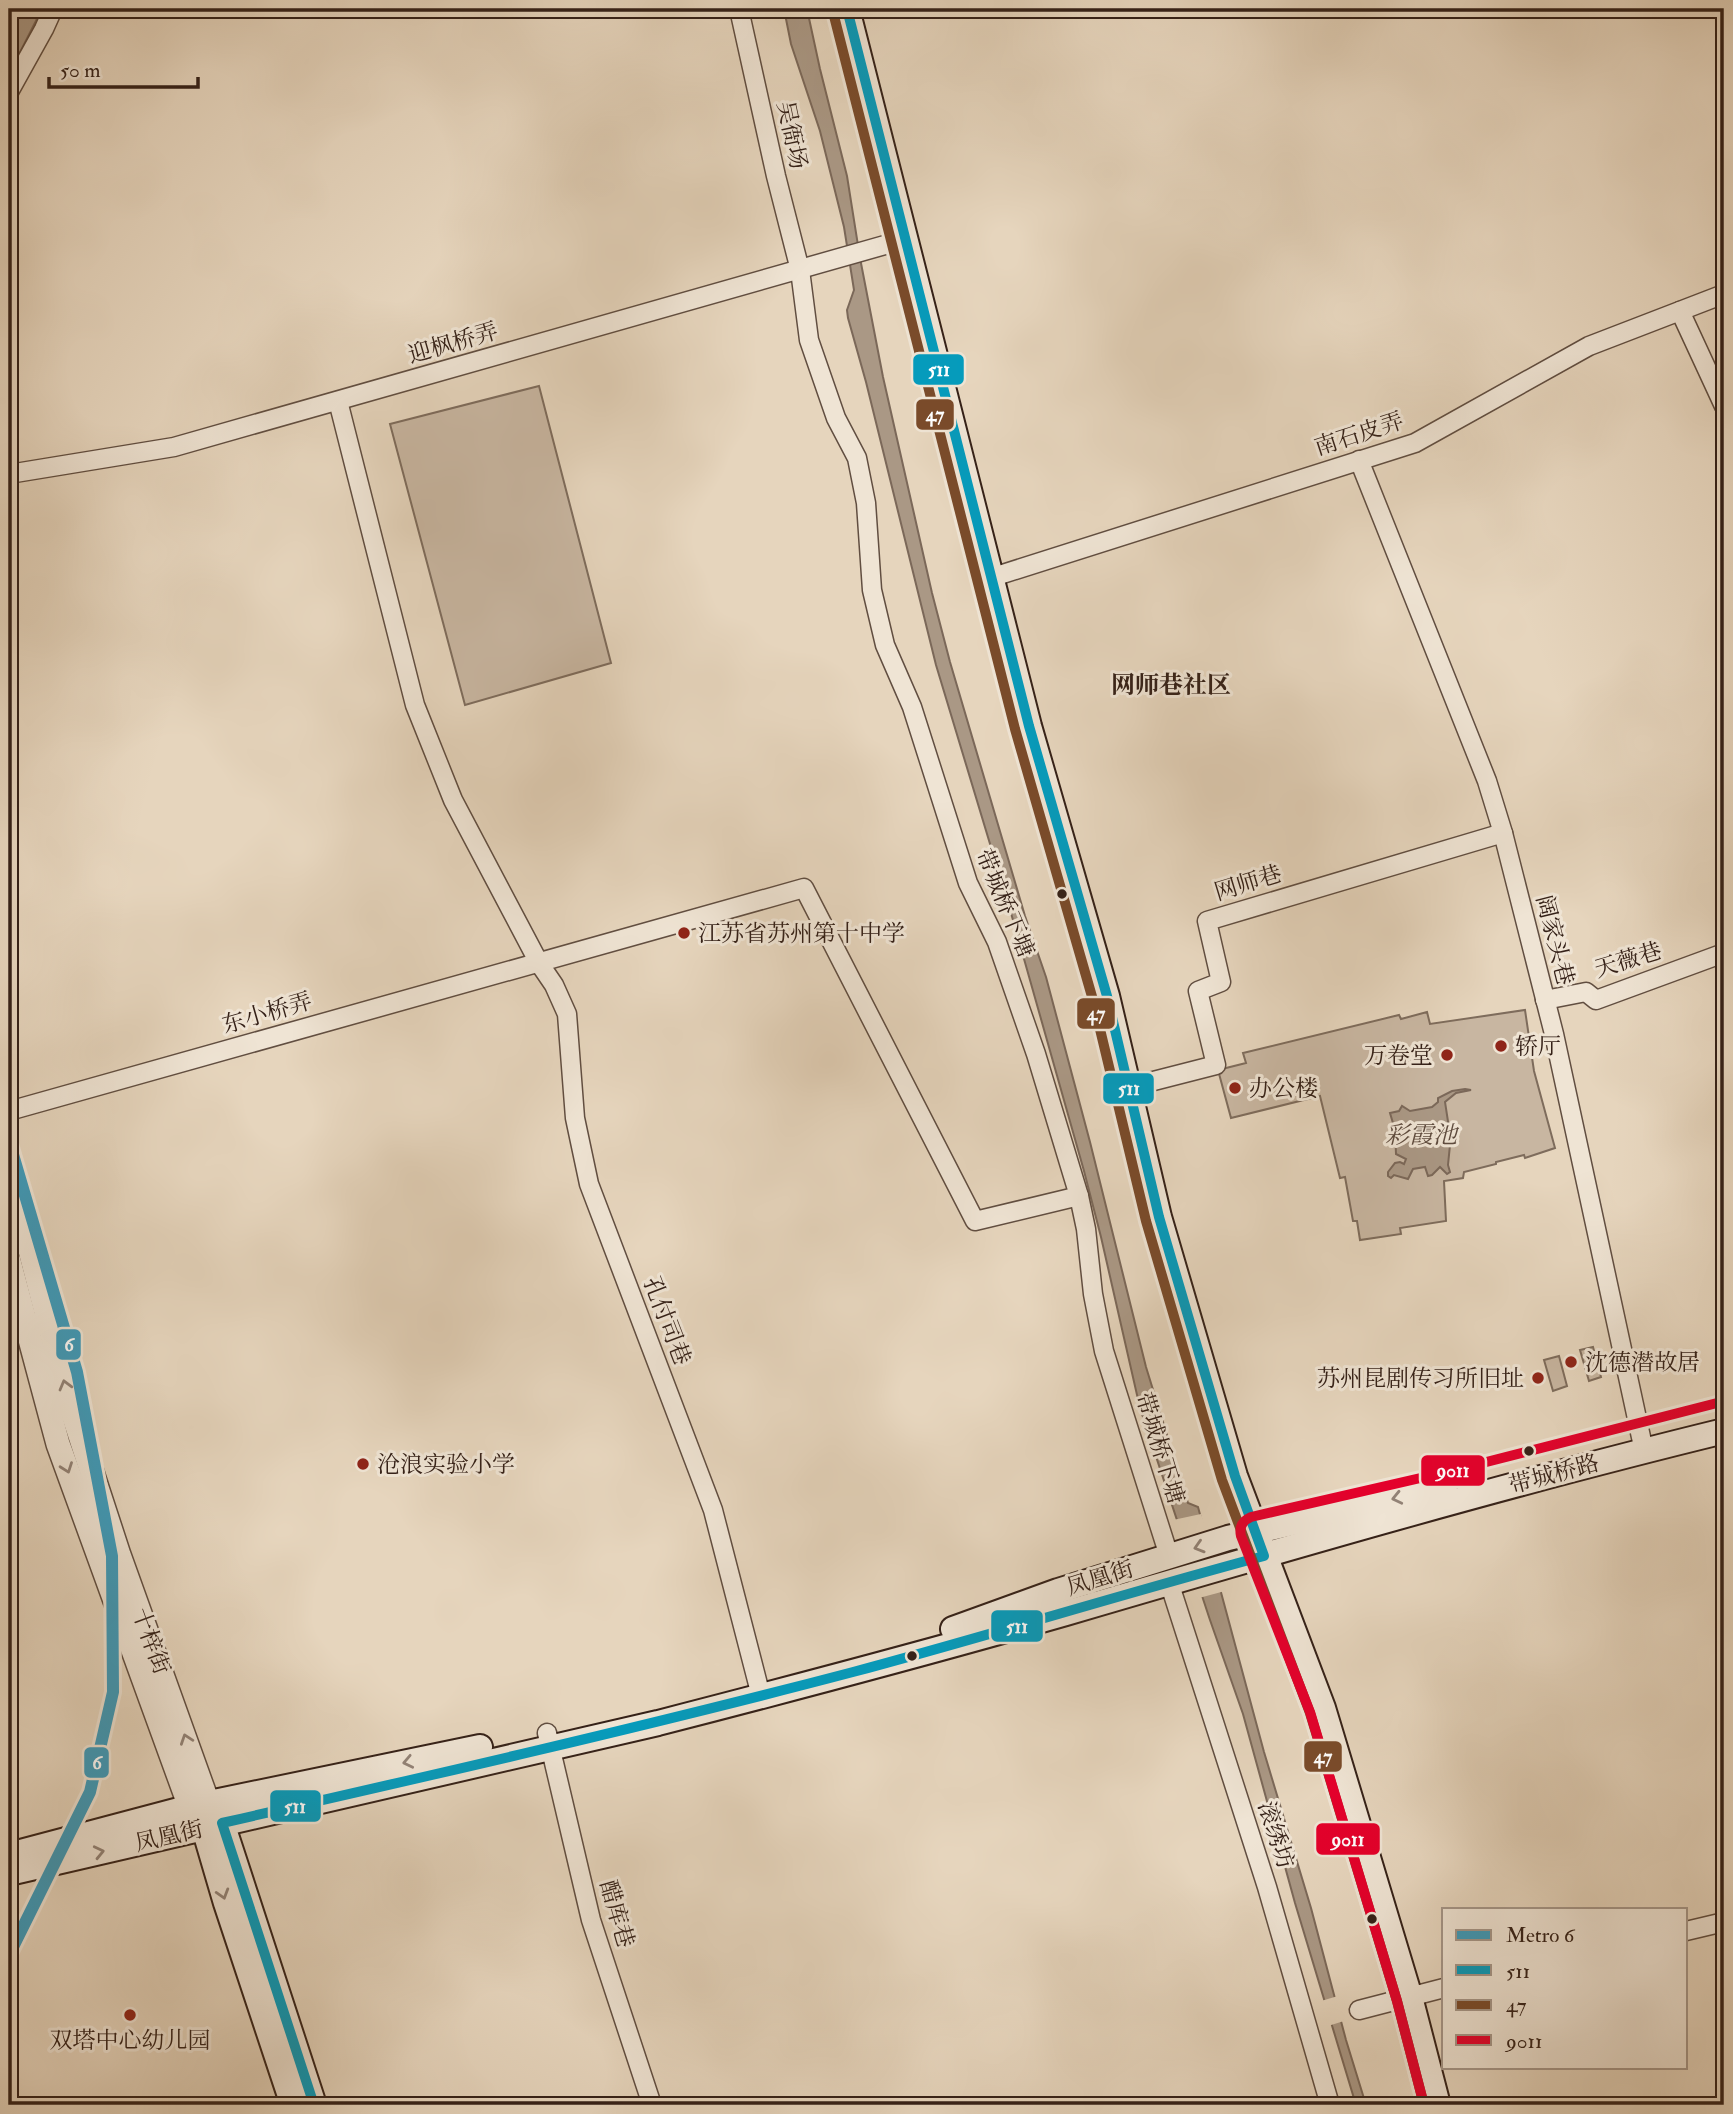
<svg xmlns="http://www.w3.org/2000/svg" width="1733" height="2114" font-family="'IM FELL Double Pica','Noto Serif SC',serif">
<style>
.green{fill:#c8b6a1;stroke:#7e6c5c;stroke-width:2}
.water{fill:#aa9885;stroke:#7b6859;stroke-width:2}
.pier{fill:#e6d5bd}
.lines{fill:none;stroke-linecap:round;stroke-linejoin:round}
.minor-casing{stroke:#614e41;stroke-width:21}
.tertiary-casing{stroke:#614e41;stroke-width:26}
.secondary-casing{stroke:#352118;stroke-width:28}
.minor{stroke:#efe4d4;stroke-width:18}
.tertiary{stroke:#efe4d4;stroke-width:23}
.secondary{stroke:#efe4d4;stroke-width:24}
.bus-1-casing{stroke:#efe4d4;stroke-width:16}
.bus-2-casing{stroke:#efe4d4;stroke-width:16}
.bus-3-casing{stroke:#efe4d4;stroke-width:16}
.bus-1{stroke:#059bbc;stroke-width:10}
.bus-2{stroke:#7a4b2a;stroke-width:10}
.bus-3{stroke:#e4002b;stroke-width:10}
.metro-1-casing{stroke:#efe4d4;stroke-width:18}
.metro-1{stroke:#3d9bbb;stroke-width:12}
.oneway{stroke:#928276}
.bus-dot{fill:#352118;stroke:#efe4d4;stroke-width:2.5}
.poi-dot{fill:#8f2418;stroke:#efe4d4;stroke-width:2.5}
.labels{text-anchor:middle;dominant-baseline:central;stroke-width:6;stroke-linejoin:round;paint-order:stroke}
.street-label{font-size:23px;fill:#352118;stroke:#efe4d4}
.poi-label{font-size:23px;fill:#352118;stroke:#efe4d4;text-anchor:start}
.neighbourhood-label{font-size:24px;font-weight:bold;fill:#352118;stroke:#efe4d4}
.water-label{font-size:24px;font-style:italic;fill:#5e4b3e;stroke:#efe4d4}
.line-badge{stroke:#efe4d4;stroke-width:2.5}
.badge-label{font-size:19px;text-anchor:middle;font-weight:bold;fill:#fff}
</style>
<rect width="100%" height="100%" fill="#e6d5bd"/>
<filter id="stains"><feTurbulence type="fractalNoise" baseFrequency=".00286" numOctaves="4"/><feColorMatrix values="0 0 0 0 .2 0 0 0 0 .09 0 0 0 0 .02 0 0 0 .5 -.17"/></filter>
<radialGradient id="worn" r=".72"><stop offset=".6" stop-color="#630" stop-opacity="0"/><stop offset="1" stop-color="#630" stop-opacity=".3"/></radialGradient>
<g class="green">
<polygon points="539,386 611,663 465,705 390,424"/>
<polygon points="1525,1010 1534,1071 1555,1148 1525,1158 1524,1155 1496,1162 1496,1164 1464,1172 1463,1178 1444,1181 1446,1221 1400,1228 1401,1234 1360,1240 1357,1221 1353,1221 1345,1177 1340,1178 1320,1096 1231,1118 1218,1070 1246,1063 1243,1053 1399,1015 1401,1019 1427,1012 1430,1024"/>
<polygon points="1593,1347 1601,1377 1589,1381 1580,1350"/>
<polygon points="1559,1356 1567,1386 1553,1391 1544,1360"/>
</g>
<g class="water">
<polygon points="9,9 42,9 9,74"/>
<polygon points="784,9 807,9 820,69 847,176 860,258 883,377 932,593 950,662 1025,916 1046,977 1090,1142 1146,1367 1188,1503 1198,1507 1264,1752 1311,1908 1346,2040 1366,2105 1356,2105 1295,1903 1243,1714 1210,1620 1140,1408 1101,1237 1084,1171 1013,920 936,665 866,382 848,318 847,310 854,290 844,227 820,131 791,44"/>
<polygon points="1465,1089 1471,1090 1456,1093 1445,1102 1449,1128 1447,1134 1450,1145 1448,1165 1450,1172 1447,1174 1440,1167 1432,1175 1428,1176 1425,1167 1413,1169 1408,1179 1394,1175 1391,1178 1388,1176 1388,1172 1395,1163 1400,1162 1404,1164 1406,1159 1396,1154 1395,1130 1390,1113 1399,1111 1402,1106 1410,1111 1432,1107 1438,1102 1438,1098 1452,1091"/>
</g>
<g class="pier">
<polygon points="1201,1514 1211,1541 1225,1591 1199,1598 1173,1520"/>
<polygon points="1338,1996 1344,2021 1328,2026 1321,2001"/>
</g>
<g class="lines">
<defs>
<g id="minor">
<polyline points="739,9 776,176 800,270 809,340 836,418 857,458 866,503 872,590 885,645 912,707 968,883 997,942 1036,1054 1079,1196 1086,1229 1093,1294 1104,1351 1169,1556"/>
<polyline points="9,92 44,29 53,9"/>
<polyline points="1680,311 1724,406"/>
<polyline points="338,401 415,705 453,800 539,963 554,985 567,1014 575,1118 589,1184 713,1510 761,1696"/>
<polyline points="1359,460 1487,781 1503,833 1554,1034 1644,1451"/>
<polyline points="9,474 174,447 906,239"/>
<polyline points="990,578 1415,443 1589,346 1724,294"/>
<polyline points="1545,1000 1586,992 1596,1000 1724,953"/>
<polyline points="1130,1087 1216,1065 1198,991 1221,982 1207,921 1503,833"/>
<polyline points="9,1111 804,888 975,1221 1079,1196"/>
<polyline points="9,1334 39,1324"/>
<polyline points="1169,1582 1267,1887 1330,2105"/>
<polyline points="547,1733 591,1920 652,2105"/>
<polyline points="1686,1931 1724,1922"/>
<polyline points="1359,2010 1444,1988"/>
</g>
<g id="tertiary">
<polyline points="9,1169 70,1405 119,1555 208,1803"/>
<polyline points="9,1261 58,1444 190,1807"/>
</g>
<g id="secondary">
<polyline points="847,9 1029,726 1107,996 1159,1217 1235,1476 1323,1708 1410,1997 1438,2105"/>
<polyline points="953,1629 1058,1591 1228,1538 1445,1487"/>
<polyline points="214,1812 222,1823 314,2105"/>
<polyline points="195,1815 204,1828 226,1903 293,2105"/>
<polyline points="9,1855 190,1807 480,1747"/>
<path d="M9,1873L658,1723C794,1688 930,1652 1066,1613C1284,1549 1503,1485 1724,1431"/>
</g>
</defs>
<use href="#minor" class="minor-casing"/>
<use href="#tertiary" class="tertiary-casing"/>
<use href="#secondary" class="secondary-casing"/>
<use href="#minor" class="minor"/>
<use href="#tertiary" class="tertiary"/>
<use href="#secondary" class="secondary"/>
<defs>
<path id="bus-1" d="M314,2105L222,1823C433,1775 644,1727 853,1672C991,1635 1126,1593 1264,1556L1235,1476L1159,1217L1107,996L1029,726L847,9"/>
<polyline id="bus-2" points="833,12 1015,729 1093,1000 1146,1221 1222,1480 1310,1713 1397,2001 1424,2105"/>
<path id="bus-3" d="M1424,2105L1397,2001L1310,1712L1241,1536C1239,1527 1242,1521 1251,1517L1451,1471L1721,1402"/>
</defs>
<use href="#bus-1" class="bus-1-casing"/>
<use href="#bus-2" class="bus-2-casing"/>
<use href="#bus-3" class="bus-3-casing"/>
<use href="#bus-1" class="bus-1"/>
<use href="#bus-2" class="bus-2"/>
<use href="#bus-3" class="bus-3"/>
<defs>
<polyline id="metro-1" points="9,1141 77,1372 112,1556 113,1692 90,1792 9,1955"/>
</defs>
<use href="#metro-1" class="metro-1-casing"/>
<use href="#metro-1" class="metro-1"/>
</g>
<defs><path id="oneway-chevron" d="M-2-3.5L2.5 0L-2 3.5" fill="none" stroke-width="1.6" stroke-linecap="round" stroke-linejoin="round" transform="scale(1.75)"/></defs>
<g class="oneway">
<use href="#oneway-chevron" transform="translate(65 1385) rotate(-105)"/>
<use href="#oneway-chevron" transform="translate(67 1468) rotate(70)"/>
<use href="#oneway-chevron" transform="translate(1397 1498) rotate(167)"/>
<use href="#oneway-chevron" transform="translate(1199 1547) rotate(163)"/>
<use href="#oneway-chevron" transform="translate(186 1739) rotate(-109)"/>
<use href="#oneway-chevron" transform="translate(408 1762) rotate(168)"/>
<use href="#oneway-chevron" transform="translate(99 1852) rotate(-13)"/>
<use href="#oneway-chevron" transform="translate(223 1894) rotate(73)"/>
</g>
<g class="bus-dot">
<circle cx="1062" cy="894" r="6"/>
<circle cx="1529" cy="1451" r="6"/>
<circle cx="912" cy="1656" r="6"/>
<circle cx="1372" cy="1919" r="6"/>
</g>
<g class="poi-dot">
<circle cx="684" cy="933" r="7"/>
<circle cx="1501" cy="1046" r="7"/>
<circle cx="1447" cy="1055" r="7"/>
<circle cx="1235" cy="1088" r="7"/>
<circle cx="1571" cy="1362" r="7"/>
<circle cx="1538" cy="1378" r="7"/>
<circle cx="363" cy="1464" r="7"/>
<circle cx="130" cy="2015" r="7"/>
</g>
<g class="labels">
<g class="street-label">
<text transform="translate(792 135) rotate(78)">吴衙场</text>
<text transform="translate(453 343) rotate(-16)">迎枫桥弄</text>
<text transform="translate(1359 434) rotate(-18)">南石皮弄</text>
<text transform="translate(1248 883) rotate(-17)">网师巷</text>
<text transform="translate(1005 903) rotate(67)">带城桥下塘</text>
<text transform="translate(1555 940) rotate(76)">阔家头巷</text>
<text transform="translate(1628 960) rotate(-17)">天薇巷</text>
<text transform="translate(267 1013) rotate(-16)">东小桥弄</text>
<text transform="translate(667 1321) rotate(69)">孔付司巷</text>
<text transform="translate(1160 1448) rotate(73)">带城桥下塘</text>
<text transform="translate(1554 1474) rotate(-15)">带城桥路</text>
<text transform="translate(1100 1578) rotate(-17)">凤凰街</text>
<text transform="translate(151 1641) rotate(70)">十梓街</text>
<text transform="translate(1276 1835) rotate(72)">滚绣坊</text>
<text transform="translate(169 1836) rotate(-13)">凤凰街</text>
<text transform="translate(617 1914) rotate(74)">醋库巷</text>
</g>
<g class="poi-label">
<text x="698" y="933">江苏省苏州第十中学</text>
<text x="1515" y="1046">轿厅</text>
<text x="1433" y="1055" text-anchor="end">万卷堂</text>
<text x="1249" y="1088">办公楼</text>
<text x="1585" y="1362">沈德潜故居</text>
<text x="1524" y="1378" text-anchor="end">苏州昆剧传习所旧址</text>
<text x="377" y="1464">沧浪实验小学</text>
<text x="130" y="2040" text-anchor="middle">双塔中心幼儿园</text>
</g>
<g class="neighbourhood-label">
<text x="1171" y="685">网师巷社区</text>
</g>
<g class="water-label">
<text x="1421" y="1135">彩霞池</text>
</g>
</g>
<g class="line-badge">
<rect x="912" y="353" width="53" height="33" rx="7" fill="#059bbc"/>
<rect x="915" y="398" width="40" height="33" rx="7" fill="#7a4b2a"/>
<rect x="1076" y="997" width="40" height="33" rx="7" fill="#7a4b2a"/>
<rect x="1102" y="1072" width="53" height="33" rx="7" fill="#059bbc"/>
<rect x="55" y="1328" width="27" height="33" rx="7" fill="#3d9bbb"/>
<rect x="1420" y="1454" width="66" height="33" rx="7" fill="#e4002b"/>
<rect x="990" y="1609" width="54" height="34" rx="7" fill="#059bbc"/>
<rect x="1303" y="1740" width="40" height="33" rx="7" fill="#7a4b2a"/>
<rect x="83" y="1746" width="27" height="33" rx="7" fill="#3d9bbb"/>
<rect x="269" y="1789" width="53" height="34" rx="7" fill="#059bbc"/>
<rect x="1315" y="1822" width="66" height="34" rx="7" fill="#e4002b"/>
</g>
<g class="badge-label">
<text x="939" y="376">511</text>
<text x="935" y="421">47</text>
<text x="1096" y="1020">47</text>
<text x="1129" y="1095">511</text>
<text x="69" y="1351">6</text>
<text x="1453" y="1477">9011</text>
<text x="1017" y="1633">511</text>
<text x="1323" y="1763">47</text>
<text x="97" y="1769">6</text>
<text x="295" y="1813">511</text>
<text x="1348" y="1846">9011</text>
</g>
<rect width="1733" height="2114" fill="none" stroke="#e6d5bd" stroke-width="35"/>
<rect x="10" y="10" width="1712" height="2093" fill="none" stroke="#352118" stroke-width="3.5"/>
<rect x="18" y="18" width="1698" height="2079" fill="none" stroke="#352118" stroke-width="2"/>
<rect x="1442" y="1908" width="245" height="161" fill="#efe4d4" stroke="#a59689" stroke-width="2"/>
<rect x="1456" y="1930" width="35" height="10" fill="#3d9bbb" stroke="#a59689" stroke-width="2"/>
<text x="1506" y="1942" font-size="21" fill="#352118">Metro 6</text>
<rect x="1456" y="1965" width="35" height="10" fill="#059bbc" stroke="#a59689" stroke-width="2"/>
<text x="1506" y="1978" font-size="21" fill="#352118">511</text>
<rect x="1456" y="2000" width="35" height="10" fill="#7a4b2a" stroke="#a59689" stroke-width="2"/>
<text x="1506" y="2012" font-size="21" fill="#352118">47</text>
<rect x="1456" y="2035" width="35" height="10" fill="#e4002b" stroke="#a59689" stroke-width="2"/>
<text x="1506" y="2048" font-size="21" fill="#352118">9011</text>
<path d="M49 77v10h149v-10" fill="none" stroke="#352118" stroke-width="3.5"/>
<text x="60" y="77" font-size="21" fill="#352118" stroke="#efe4d4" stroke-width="5" paint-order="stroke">50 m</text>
<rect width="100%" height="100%" filter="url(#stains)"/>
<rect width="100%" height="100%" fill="url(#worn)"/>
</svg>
